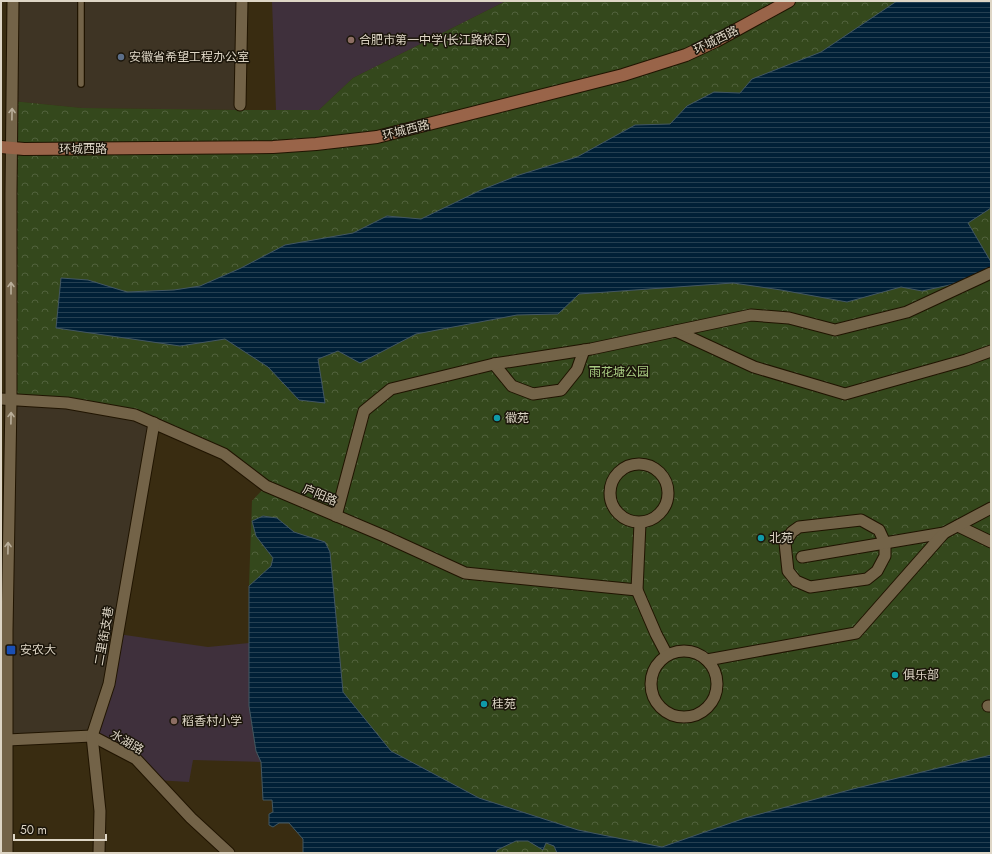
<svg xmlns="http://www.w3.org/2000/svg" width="992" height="854" font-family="Jost,'Noto Sans SC',sans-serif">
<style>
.commercial{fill:#3e3424}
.education{fill:#3f303c}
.park{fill:url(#park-crowns)}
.water{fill:url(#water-rules);stroke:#435762}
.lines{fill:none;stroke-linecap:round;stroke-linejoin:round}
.lane-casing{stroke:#201400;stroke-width:8}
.street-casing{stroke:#201400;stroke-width:13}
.secondary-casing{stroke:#201400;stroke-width:14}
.lane{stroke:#736348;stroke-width:5.5}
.street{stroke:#736348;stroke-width:11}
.secondary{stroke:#996449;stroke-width:12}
.oneway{stroke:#b9ae9a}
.education-dot{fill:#8d6e63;stroke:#1b150a;stroke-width:1.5}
.service-dot{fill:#5c6f8a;stroke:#1b150a;stroke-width:1.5}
.culture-dot{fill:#0f9aa8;stroke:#1b150a;stroke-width:1.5}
.transit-dot{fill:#1a4fb4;stroke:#1b150a;stroke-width:1.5}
.labels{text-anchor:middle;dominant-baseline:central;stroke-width:3;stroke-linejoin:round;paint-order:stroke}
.poi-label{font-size:12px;fill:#ded6c6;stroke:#1b150a;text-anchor:start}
.street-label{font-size:12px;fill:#ded6c6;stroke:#1b150a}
.park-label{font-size:12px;fill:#a8cc82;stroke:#1b150a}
</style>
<defs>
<pattern id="park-crowns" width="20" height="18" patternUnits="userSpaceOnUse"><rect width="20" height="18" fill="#34481c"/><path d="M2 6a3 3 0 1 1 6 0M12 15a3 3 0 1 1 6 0" fill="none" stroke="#51623c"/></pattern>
<pattern id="water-rules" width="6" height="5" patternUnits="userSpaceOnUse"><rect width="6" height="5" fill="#002037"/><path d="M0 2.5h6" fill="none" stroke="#254052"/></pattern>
</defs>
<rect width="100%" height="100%" fill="#392c11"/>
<g class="commercial">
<polygon points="13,1 242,1 240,110 82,108 12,101"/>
<polygon points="11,400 67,403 154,423 109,684 92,736 7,740"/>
</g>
<g class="education">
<polygon points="272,1 506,1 353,78 319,110 276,110"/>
<polygon points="118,634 208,647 249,643 249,706 256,751 261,762 193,760 189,782 155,780 136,759 92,736"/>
</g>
<polygon class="park" points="506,1 991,1 991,853 303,853 303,839 289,823 279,823 273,827 269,825 269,814 273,812 272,800 263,800 261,762 256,751 249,706 249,586 252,501 266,486 224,454 135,415 11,400 12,101 82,108 240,110 319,110 353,78"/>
<g class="water">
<polygon points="897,1 991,1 991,208 968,223 991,262 991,269 968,281 922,291 901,287 847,302 781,290 733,283 579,294 558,314 517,315 416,334 360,363 338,351 318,359 325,403 299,400 268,367 225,339 180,346 56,328 61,278 88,280 127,292 174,290 200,286 241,268 285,245 353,233 387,216 421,219 481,190 519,175 577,157 635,125 670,124 687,106 714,92 740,93 752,79 821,52"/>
<polygon points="263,516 277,518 294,532 325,542 330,552 343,692 391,751 479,798 578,830 662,847 745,818 853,789 991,755 991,853 557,853 554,846 546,843 543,850 528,841 516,841 497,850 496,853 303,853 303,839 289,823 279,823 273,827 269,825 269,814 273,812 272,800 263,800 261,762 256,751 249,706 249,586 271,566 273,558 256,536 252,521"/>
</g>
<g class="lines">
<defs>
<polyline id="lane" points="81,84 81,1"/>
<g id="street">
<polyline points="240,105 242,1"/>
<polyline points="676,331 754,367 845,394 966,360 991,351"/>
<polyline points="494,364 512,386 533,394 561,390 577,370 584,350"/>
<polyline points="1,399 67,403 135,415 224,454 266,486 384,536 465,573 637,590"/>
<circle cx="639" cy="493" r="29"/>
<polyline points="336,516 364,411 391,389 494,364 591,349 751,315 789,318 835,330 907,312 991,273"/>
<polygon points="861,520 879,530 885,543 885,556 877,571 867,579 810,587 796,581 788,571 785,543 792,532 799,527"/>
<polyline points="640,523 637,590 656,634 667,655"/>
<polyline points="958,526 991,542"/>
<polyline points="802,557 944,533"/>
<circle cx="684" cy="684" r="33"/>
<polyline points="707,660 856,633 944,533 991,508"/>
<polyline points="988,706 991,706"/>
<polyline points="1,741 7,740 92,736 136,759 191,818 229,853"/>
<polyline points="7,853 7,631 11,400 11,193 13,1"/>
<polyline points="99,853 100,811 92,736 109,684 154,423"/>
</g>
<polyline id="secondary" points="1,147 24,149 273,147 316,144 377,137 623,75 686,55 716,41 789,1"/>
</defs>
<use href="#lane" class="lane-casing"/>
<use href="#street" class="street-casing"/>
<use href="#secondary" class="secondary-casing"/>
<use href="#lane" class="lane"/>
<use href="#street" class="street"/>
<use href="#secondary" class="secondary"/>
</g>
<defs><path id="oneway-shaft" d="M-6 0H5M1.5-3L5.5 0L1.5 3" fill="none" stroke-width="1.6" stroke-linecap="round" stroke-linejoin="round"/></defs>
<g class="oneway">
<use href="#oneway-shaft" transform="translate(12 114) rotate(-89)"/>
<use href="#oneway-shaft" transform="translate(11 288) rotate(-90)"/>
<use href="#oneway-shaft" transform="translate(11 418) rotate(-89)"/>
<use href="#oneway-shaft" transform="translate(8 548) rotate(-89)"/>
</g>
<g class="education-dot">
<circle cx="351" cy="40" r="4"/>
<circle cx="174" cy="721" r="4"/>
</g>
<circle class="service-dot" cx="121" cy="57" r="4"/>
<g class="culture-dot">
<circle cx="497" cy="418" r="4"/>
<circle cx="761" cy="538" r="4"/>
<circle cx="895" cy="675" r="4"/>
<circle cx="484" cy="704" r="4"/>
</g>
<rect class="transit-dot" x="6" y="645" width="10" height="10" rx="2"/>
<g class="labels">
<g class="poi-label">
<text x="359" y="40">合肥市第一中学(长江路校区)</text>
<text x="129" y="57">安徽省希望工程办公室</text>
<text x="505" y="418">徽苑</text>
<text x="769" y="538">北苑</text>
<text x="20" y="650">安农大</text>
<text x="903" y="675">俱乐部</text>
<text x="492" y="704">桂苑</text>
<text x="182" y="721">稻香村小学</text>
</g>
<g class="street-label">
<text transform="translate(716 40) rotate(-26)">环城西路</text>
<text transform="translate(406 130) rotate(-14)">环城西路</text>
<text x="83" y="149">环城西路</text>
<text transform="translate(320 495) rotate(23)">庐阳路</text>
<text transform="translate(104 636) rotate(-80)">二里街支巷</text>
<text transform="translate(127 742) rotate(30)">水湖路</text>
</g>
<g class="park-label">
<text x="619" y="372">雨花塘公园</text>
</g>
</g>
<rect width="992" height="854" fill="none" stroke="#ded6c6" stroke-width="4"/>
<path d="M14 834v6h92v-6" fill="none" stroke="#ded6c6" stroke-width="2"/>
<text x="20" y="834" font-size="12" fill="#ded6c6" stroke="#1b150a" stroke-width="3" paint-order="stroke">50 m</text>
</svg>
